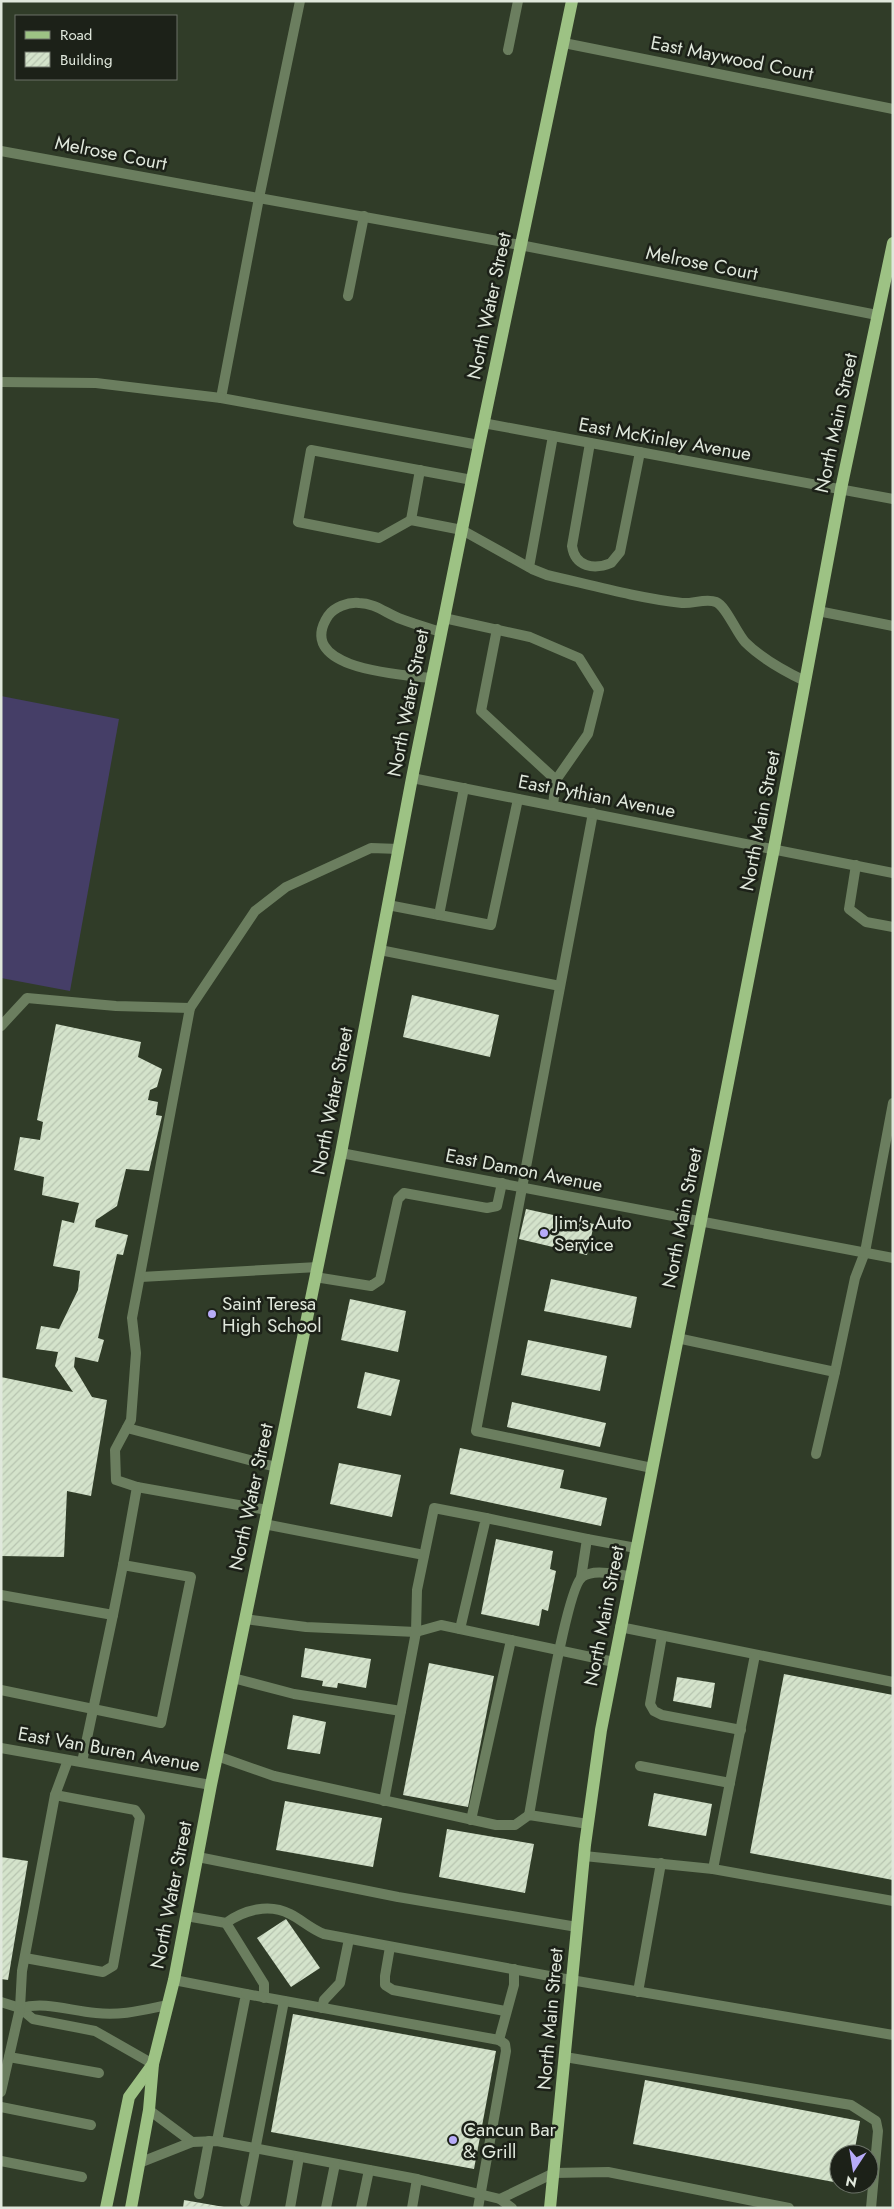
<svg xmlns="http://www.w3.org/2000/svg" width="894" height="2209" font-family="Jost,sans-serif">
<style>
.pitch{fill:#453e67}
.building{fill:url(#building-hatch)}
.lines{fill:none;stroke-linecap:round;stroke-linejoin:round}
.lane{stroke:#6b7e5f;stroke-width:10}
.street{stroke:#6b7e5f;stroke-width:10}
.primary{stroke:#9dc284;stroke-width:12}
.poi-dot{fill:#b7abf8;stroke:#1c2118;stroke-width:2}
.labels{text-anchor:middle;dominant-baseline:central;stroke-width:5;stroke-linejoin:round;paint-order:stroke}
.street-label{font-size:19px;fill:#e0e8dc;stroke:#1c2118}
.poi-label{font-size:19px;fill:#e0e8dc;stroke:#1c2118;text-anchor:start}
</style>
<defs>
<pattern id="building-hatch" width="6" height="6" patternUnits="userSpaceOnUse" patternTransform="scale(1.25)"><rect width="6" height="6" fill="#d4e3cb"/><path d="M-1 1l2-2M0 6l6-6M5 7l2-2" fill="none" stroke="#b7c4b0"/></pattern>
</defs>
<rect width="100%" height="100%" fill="#303c28"/>
<polygon class="pitch" points="1,696 119,719 70,991 1,978"/>
<g class="building">
<polygon points="412,995 499,1015 490,1057 403,1037"/>
<polygon points="56,1024 141,1042 138,1057 162,1069 157,1087 150,1090 148,1100 158,1102 156,1115 162,1116 149,1171 126,1169 117,1206 96,1220 95,1227 128,1235 123,1255 117,1254 98,1338 104,1340 98,1362 75,1357 74,1367 92,1397 107,1400 91,1496 67,1491 64,1557 1,1556 1,1377 73,1392 55,1366 58,1352 36,1349 41,1326 59,1329 78,1290 80,1271 53,1266 62,1220 74,1223 79,1203 42,1195 44,1177 14,1170 20,1137 40,1140 43,1122 37,1120"/>
<polygon points="526,1209 594,1224 587,1255 519,1239"/>
<polygon points="551,1279 637,1297 631,1328 544,1311"/>
<polygon points="350,1299 406,1311 398,1352 341,1340"/>
<polygon points="528,1340 607,1356 600,1391 521,1375"/>
<polygon points="365,1372 400,1380 391,1416 357,1408"/>
<polygon points="512,1402 606,1423 600,1447 507,1427"/>
<polygon points="460,1448 564,1470 560,1488 607,1498 601,1526 450,1494"/>
<polygon points="339,1463 401,1475 392,1517 330,1504"/>
<polygon points="496,1539 553,1551 550,1569 556,1571 548,1611 542,1609 539,1626 481,1614"/>
<polygon points="305,1648 371,1659 366,1688 338,1683 337,1688 322,1686 323,1681 301,1677"/>
<polygon points="429,1663 494,1676 468,1807 403,1795"/>
<polygon points="784,1674 893,1695 893,1880 750,1853"/>
<polygon points="677,1677 715,1683 711,1708 673,1701"/>
<polygon points="293,1715 326,1722 320,1754 287,1749"/>
<polygon points="654,1793 712,1804 706,1836 648,1826"/>
<polygon points="285,1801 382,1818 373,1867 276,1850"/>
<polygon points="447,1829 534,1844 525,1893 439,1877"/>
<polygon points="1,1857 28,1861 8,1980 1,1979"/>
<polygon points="286,1919 320,1968 291,1987 257,1938"/>
<polygon points="293,2014 496,2051 474,2169 271,2132"/>
<polygon points="645,2080 860,2121 854,2154 839,2154 839,2183 633,2144"/>
<polygon points="184,2200 224,2207 224,2208 183,2208"/>
</g>
<g class="lines">
<g class="lane">
<polyline points="300,1 259,198 221,398 479,445"/>
<polyline points="508,50 518,1"/>
<polyline points="214,190 520,245"/>
<polyline points="348,296 364,216"/>
<polyline points="1,382 96,383 221,398"/>
<path d="M590,443L572,546C575,567 594,570 611,563L620,552L640,452"/>
<path d="M472,480L311,450L298,522L379,538L411,520L462,530L532,569L547,575C591,585 637,598 682,603C693,604 706,598 716,602C726,606 736,632 745,642C762,659 784,671 805,681"/>
<polyline points="411,520 420,470"/>
<polyline points="529,567 553,436"/>
<polyline points="818,611 893,626"/>
<polyline points="444,618 530,637 579,658 599,690 588,734 556,780 553,805"/>
<polyline points="497,629 481,711 556,780"/>
<path d="M432,678C405,675 293,670 328,616C334,607 348,602 359,603C375,603 387,614 401,619C414,624 428,628 441,632"/>
<polyline points="593,813 476,1431 652,1468"/>
<polyline points="856,865 849,909 866,922 893,927"/>
<polyline points="388,905 491,925 518,799"/>
<polyline points="439,915 464,788"/>
<polyline points="380,950 560,986"/>
<polyline points="1,1026 27,998 116,1006 190,1008"/>
<polyline points="141,1277 318,1267"/>
<polyline points="315,1277 371,1286 380,1280 398,1199 404,1193 487,1208 497,1206 502,1183"/>
<polyline points="677,1338 835,1372 855,1278 865,1252 893,1103"/>
<polyline points="127,1428 276,1467"/>
<polyline points="816,1454 835,1372"/>
<polyline points="137,1487 267,1510"/>
<polyline points="486,1518 587,1539"/>
<polyline points="264,1524 424,1555"/>
<polyline points="123,1565 137,1487 116,1480 115,1450 131,1420 136,1353 132,1318 190,1008 255,911 286,887 371,848 399,849"/>
<polyline points="581,1578 587,1539 636,1548"/>
<polyline points="1,1595 113,1615 123,1565 191,1577 161,1723 1,1690"/>
<polyline points="245,1619 306,1627 416,1632 441,1625 614,1662"/>
<polyline points="620,1627 893,1682"/>
<polyline points="662,1636 650,1704 654,1711 662,1715 741,1730"/>
<polyline points="233,1678 294,1694 401,1711"/>
<polyline points="217,1756 274,1776 496,1825 515,1825 529,1815 588,1824"/>
<polyline points="82,1762 113,1615"/>
<polyline points="640,1766 730,1783"/>
<polyline points="384,1801 416,1632 417,1590 434,1508 486,1518 460,1629"/>
<path d="M529,1815C535,1783 565,1590 582,1577C595,1568 616,1575 630,1576"/>
<polyline points="471,1820 511,1640"/>
<polyline points="584,1856 713,1869 893,1901"/>
<polyline points="198,1857 398,1897 577,1927"/>
<polyline points="713,1869 755,1655"/>
<path d="M186,1916L226,1923C244,1910 269,1903 290,1914C302,1920 311,1929 324,1934L571,1980L893,2035"/>
<polyline points="226,1923 264,1984 264,1998"/>
<polyline points="390,1947 385,1976 385,1985 393,1990 505,2011"/>
<polyline points="25,1958 103,1972 113,1966 140,1817 135,1810 55,1795"/>
<polyline points="174,1980 246,1994 217,2141"/>
<polyline points="638,1992 661,1863"/>
<polyline points="246,1994 499,2040 505,2044 506,2051 478,2208"/>
<polyline points="1,2002 20,2008 33,2019 95,2031 153,2064"/>
<path d="M20,2008C46,2001 70,2011 96,2013C121,2016 143,2010 168,2005"/>
<polyline points="322,2008 324,2000 340,1983 349,1939"/>
<polyline points="499,2040 514,1985 514,1969"/>
<polyline points="9,2057 99,2073"/>
<polyline points="565,2057 851,2105 876,2121 878,2131 871,2208"/>
<polyline points="1,2092 20,2008 22,1971 55,1795 68,1760"/>
<polyline points="1,2107 91,2125"/>
<polyline points="192,2142 217,2141 417,2179 500,2199"/>
<polyline points="1,2161 82,2177"/>
<polyline points="139,2163 192,2142 149,2110"/>
<polyline points="199,2194 209,2141"/>
<polyline points="245,2202 284,2001"/>
<polyline points="290,2208 299,2157"/>
<polyline points="326,2208 335,2164"/>
<polyline points="361,2208 369,2170"/>
<polyline points="412,2208 417,2179"/>
<polyline points="512,2208 500,2199 554,2173 608,2172 789,2208"/>
</g>
<g class="street">
<polyline points="564,43 893,109"/>
<polyline points="1,151 214,190"/>
<polyline points="520,245 877,315"/>
<polyline points="483,423 893,499"/>
<polyline points="412,778 893,873"/>
<polyline points="341,1153 893,1258"/>
<polyline points="1,1748 211,1785"/>
</g>
<g class="primary">
<polyline points="106,2208 129,2097 153,2064"/>
<polyline points="131,2208 149,2110 153,2064 174,1980 211,1785 341,1153 412,778 479,445 572,1"/>
<polyline points="550,2208 585,1845 601,1730 774,848 841,489 893,243"/>
</g>
</g>
<g class="poi-dot">
<circle cx="544" cy="1233" r="5"/>
<circle cx="212" cy="1314" r="5"/>
<circle cx="453" cy="2140" r="5"/>
</g>
<g class="labels">
<g class="street-label">
<text transform="translate(732 58) rotate(11)">East Maywood Court</text>
<text transform="translate(111 153) rotate(11)">Melrose Court</text>
<text transform="translate(702 263) rotate(11)">Melrose Court</text>
<text transform="translate(489 306) rotate(-78)">North Water Street</text>
<text transform="translate(836 423) rotate(-78)">North Main Street</text>
<text transform="translate(665 439) rotate(10)">East McKinley Avenue</text>
<text transform="translate(408 703) rotate(-79)">North Water Street</text>
<text transform="translate(597 796) rotate(11)">East Pythian Avenue</text>
<text transform="translate(760 821) rotate(-79)">North Main Street</text>
<text transform="translate(332 1101) rotate(-79)">North Water Street</text>
<text transform="translate(524 1170) rotate(11)">East Damon Avenue</text>
<text transform="translate(682 1218) rotate(-79)">North Main Street</text>
<text transform="translate(251 1497) rotate(-78)">North Water Street</text>
<text transform="translate(604 1616) rotate(-79)">North Main Street</text>
<text transform="translate(109 1749) rotate(10)">East Van Buren Avenue</text>
<text transform="translate(171 1895) rotate(-79)">North Water Street</text>
<text transform="translate(550 2019) rotate(-85)">North Main Street</text>
</g>
<g class="poi-label">
<text x="554" y="1222">Jim's Auto<tspan x="554" dy="22">Service</tspan></text>
<text x="222" y="1303">Saint Teresa<tspan x="222" dy="22">High School</tspan></text>
<text x="463" y="2129">Cancun Bar<tspan x="463" dy="22">&amp; Grill</tspan></text>
</g>
</g>
<rect width="894" height="2209" fill="none" stroke="#e0e8dc" stroke-width="5"/>
<rect x="15" y="15" width="162" height="65" fill="#1c2118" stroke="#6a7166"/>
<rect x="25" y="31" width="25" height="8" fill="#9dc284" stroke="#6a7166"/>
<text x="60" y="40" font-size="15" fill="#e0e8dc">Road</text>
<rect x="25" y="52" width="25" height="15" fill="url(#building-hatch)" stroke="#6a7166"/>
<text x="60" y="65" font-size="15" fill="#e0e8dc">Building</text>
<g transform="translate(854 2169) rotate(192)"><circle r="24" fill="#1c2118" stroke="#6a7166"/>
<path d="M0-4L9 19L0 12L-9 19Z" fill="#b7abf8"/>
<text y="-8" font-size="14" font-weight="bold" text-anchor="middle" fill="#e0e8dc">N</text>
</g>
</svg>
